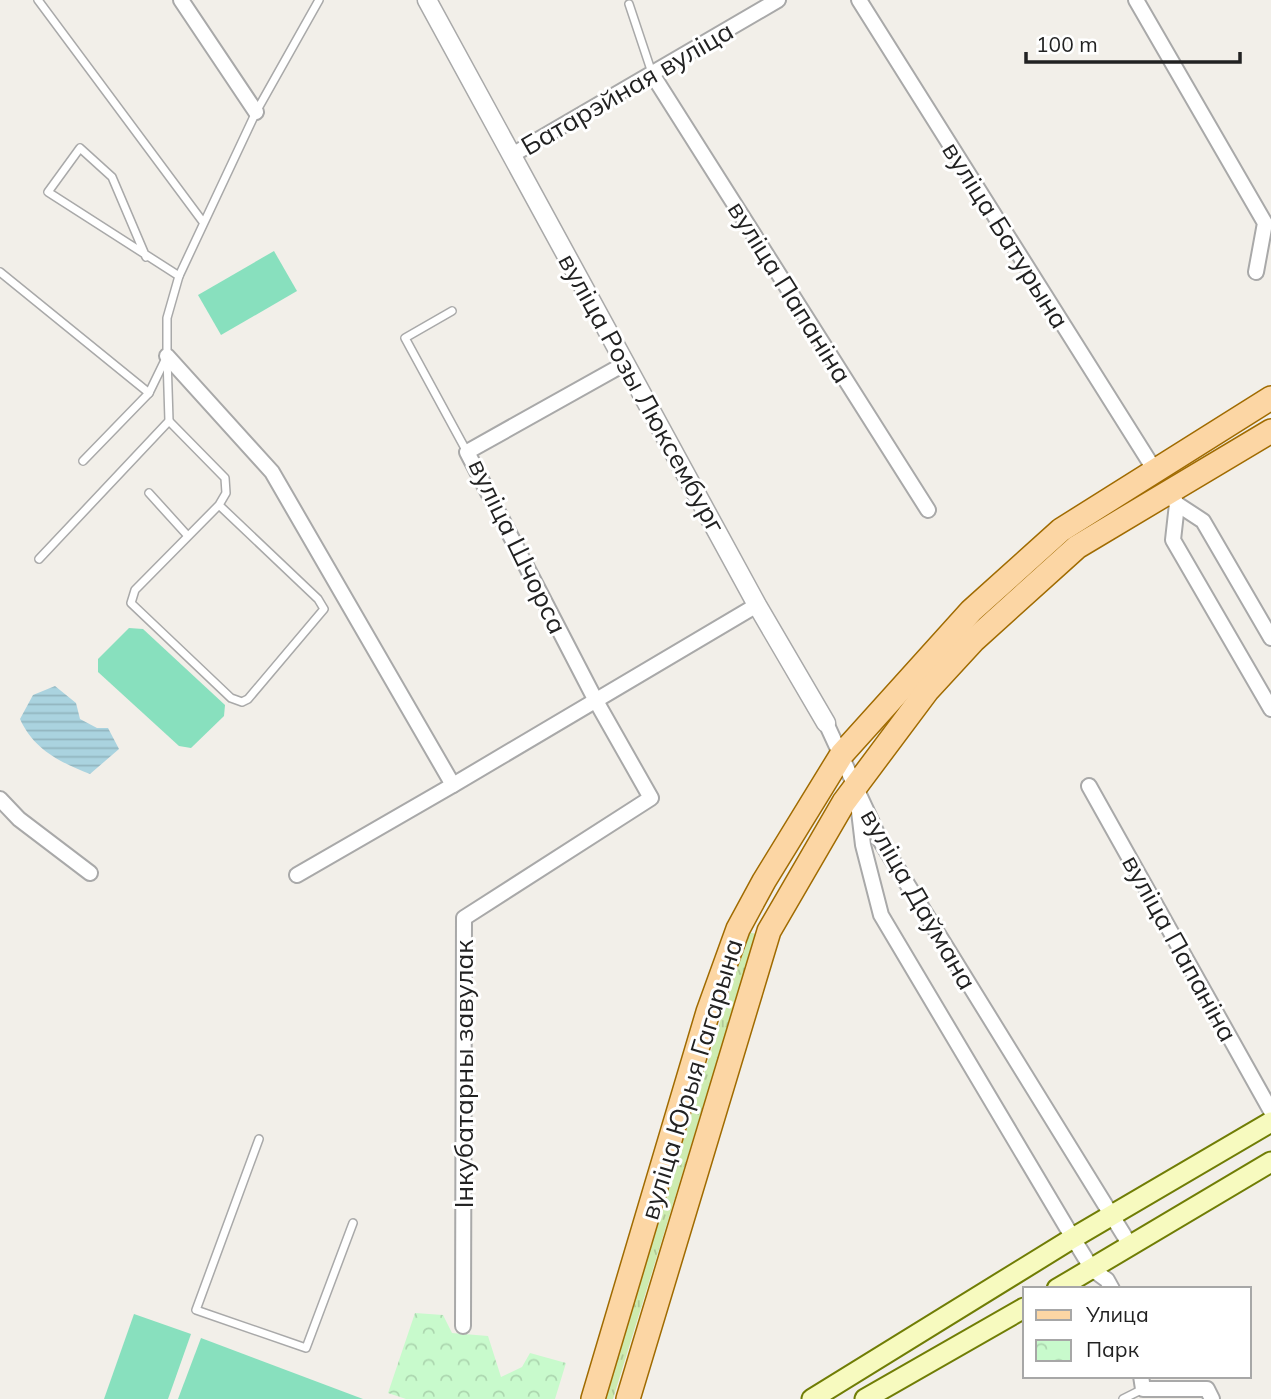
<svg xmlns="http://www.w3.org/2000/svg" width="1271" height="1399" font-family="Mulish,sans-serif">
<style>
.grass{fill:url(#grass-tufts)}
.park{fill:url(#park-crowns)}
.pitch{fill:#88e0be}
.water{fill:url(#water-rules)}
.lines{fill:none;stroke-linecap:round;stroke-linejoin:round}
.service-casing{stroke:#a9a9a9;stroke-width:10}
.minor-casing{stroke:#a9a9a9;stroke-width:18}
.tertiary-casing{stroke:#a9a9a9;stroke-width:21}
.secondary-casing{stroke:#707d05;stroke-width:23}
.primary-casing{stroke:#a06b00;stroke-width:26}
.service{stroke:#fff;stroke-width:7}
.minor{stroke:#fff;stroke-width:14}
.tertiary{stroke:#fff;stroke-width:18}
.secondary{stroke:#f7fabf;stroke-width:19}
.primary{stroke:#fcd6a4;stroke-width:23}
.labels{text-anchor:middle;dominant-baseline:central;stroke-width:6;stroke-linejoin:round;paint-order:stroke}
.street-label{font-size:26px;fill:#222;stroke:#fff}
</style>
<defs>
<pattern id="grass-tufts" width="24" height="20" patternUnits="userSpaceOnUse" patternTransform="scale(1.75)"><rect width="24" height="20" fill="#cdebb0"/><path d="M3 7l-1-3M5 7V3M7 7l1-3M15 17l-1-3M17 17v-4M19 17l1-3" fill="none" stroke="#b0c997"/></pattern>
<pattern id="park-crowns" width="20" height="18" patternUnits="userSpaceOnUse" patternTransform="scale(1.75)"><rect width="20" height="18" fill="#c8facc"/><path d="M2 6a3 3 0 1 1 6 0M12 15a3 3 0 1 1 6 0" fill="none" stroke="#acd6af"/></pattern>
<pattern id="water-rules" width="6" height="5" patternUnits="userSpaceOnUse" patternTransform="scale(1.75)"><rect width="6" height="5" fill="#aad3df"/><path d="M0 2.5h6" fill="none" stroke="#92b5bf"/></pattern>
</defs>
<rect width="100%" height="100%" fill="#f2efe9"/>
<polygon class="grass" points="748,932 756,934 613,1399 603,1399"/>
<polygon class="park" points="415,1313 443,1315 452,1333 488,1336 501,1377 522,1367 530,1353 566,1363 555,1399 406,1399 388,1393"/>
<g class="pitch">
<polygon points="274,251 297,291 221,335 198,295"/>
<polygon points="129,628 143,629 225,705 224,716 191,748 179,746 98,672 98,659"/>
<polygon points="134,1314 191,1334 168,1399 104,1399"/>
<polygon points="201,1338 363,1399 178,1399"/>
</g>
<path class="water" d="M55,686L76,703L80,719L97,728H108L119,749L90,774C60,762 34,750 20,719L33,695Z"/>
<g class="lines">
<defs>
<g id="service">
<polyline points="38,0 203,222"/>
<polyline points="629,4 652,73"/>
<polyline points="146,257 112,177 80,148 48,192 179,276"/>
<polyline points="0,272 149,393"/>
<polyline points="452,311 405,338 467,452"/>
<polyline points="169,421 225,478 226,493 219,505 135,590 131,603 231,698 242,702 248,699 324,609 318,599 219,505"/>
<polyline points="83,461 149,393 167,356 167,318 179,276 256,112 319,0"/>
<polyline points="149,493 187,535"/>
<polyline points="39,559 169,421 167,357"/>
<polyline points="259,1139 196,1310 306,1348 353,1223"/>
<polyline points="1123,1399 1143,1389"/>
</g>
<g id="minor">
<polyline points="181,0 256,112"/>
<polyline points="859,0 1154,469"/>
<polyline points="1136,0 1265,223 1256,272"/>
<polyline points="652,74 928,510"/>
<polyline points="512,155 778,0"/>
<polyline points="167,356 272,472 453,785 297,875"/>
<polyline points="1173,498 1177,504 1203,521 1271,638"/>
<polyline points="1177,504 1173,540 1271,709"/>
<polyline points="826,723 880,840 1130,1245"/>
<polyline points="453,785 757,605"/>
<polyline points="1089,786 1271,1111"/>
<polyline points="0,799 19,819 90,873"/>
<polyline points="858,803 863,845 881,915 1073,1238 1092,1269 1107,1280 1112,1289"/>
<polyline points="463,1326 464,918 651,798 596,701 467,452 626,363"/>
<polyline points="1141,1376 1143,1389 1207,1389 1212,1399"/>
</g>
<polyline id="tertiary" points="427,0 757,605 826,723"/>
<g id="secondary">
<polyline points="1057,1289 1271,1162"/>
<polyline points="812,1399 1073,1238 1271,1122"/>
<polyline points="865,1399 1024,1308"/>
</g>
<g id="primary">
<polyline points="593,1399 708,1012 738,929 764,881 842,754 971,611 1061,530 1271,398"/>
<polyline points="628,1399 769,931 844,802 927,691 974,640 1077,547 1271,431"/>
</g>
</defs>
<use href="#service" class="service-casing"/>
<use href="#minor" class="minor-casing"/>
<use href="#tertiary" class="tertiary-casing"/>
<use href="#secondary" class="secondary-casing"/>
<use href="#primary" class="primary-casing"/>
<use href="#service" class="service"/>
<use href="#minor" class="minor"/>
<use href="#tertiary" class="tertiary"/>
<use href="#secondary" class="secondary"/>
<use href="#primary" class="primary"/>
</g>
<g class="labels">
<g class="street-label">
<text transform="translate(627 88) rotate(-30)">Батарэйная вуліца</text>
<text transform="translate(1006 235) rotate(58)">вуліца Батурына</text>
<text transform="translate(790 292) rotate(58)">вуліца Папаніна</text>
<text transform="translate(642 393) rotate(61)">вуліца Розы Люксембург</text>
<text transform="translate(518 546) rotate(64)">вуліца Шчорса</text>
<text transform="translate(919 899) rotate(60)">вуліца Даўмана</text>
<text transform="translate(1180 948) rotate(61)">вуліца Папаніна</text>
<text transform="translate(463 1074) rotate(-90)">Інкубатарны завулак</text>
<text transform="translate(691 1079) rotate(-73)">вуліца Юрыя Гагарына</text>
</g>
</g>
<rect x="1023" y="1287" width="228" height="91" fill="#ffffff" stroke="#a7a7a7" stroke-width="2"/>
<rect x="1036" y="1310" width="35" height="10" fill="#fcd6a4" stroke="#a7a7a7" stroke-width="2"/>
<text x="1086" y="1322" font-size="21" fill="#222222">Улица</text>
<rect x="1036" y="1340" width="35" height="21" fill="url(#park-crowns)" stroke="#a7a7a7" stroke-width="2"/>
<text x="1086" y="1357" font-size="21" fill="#222222">Парк</text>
<path d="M1026 52v10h214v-10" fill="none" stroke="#222222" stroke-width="3.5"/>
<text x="1036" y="52" font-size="21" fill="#222222" stroke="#ffffff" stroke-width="5" paint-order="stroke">100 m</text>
</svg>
